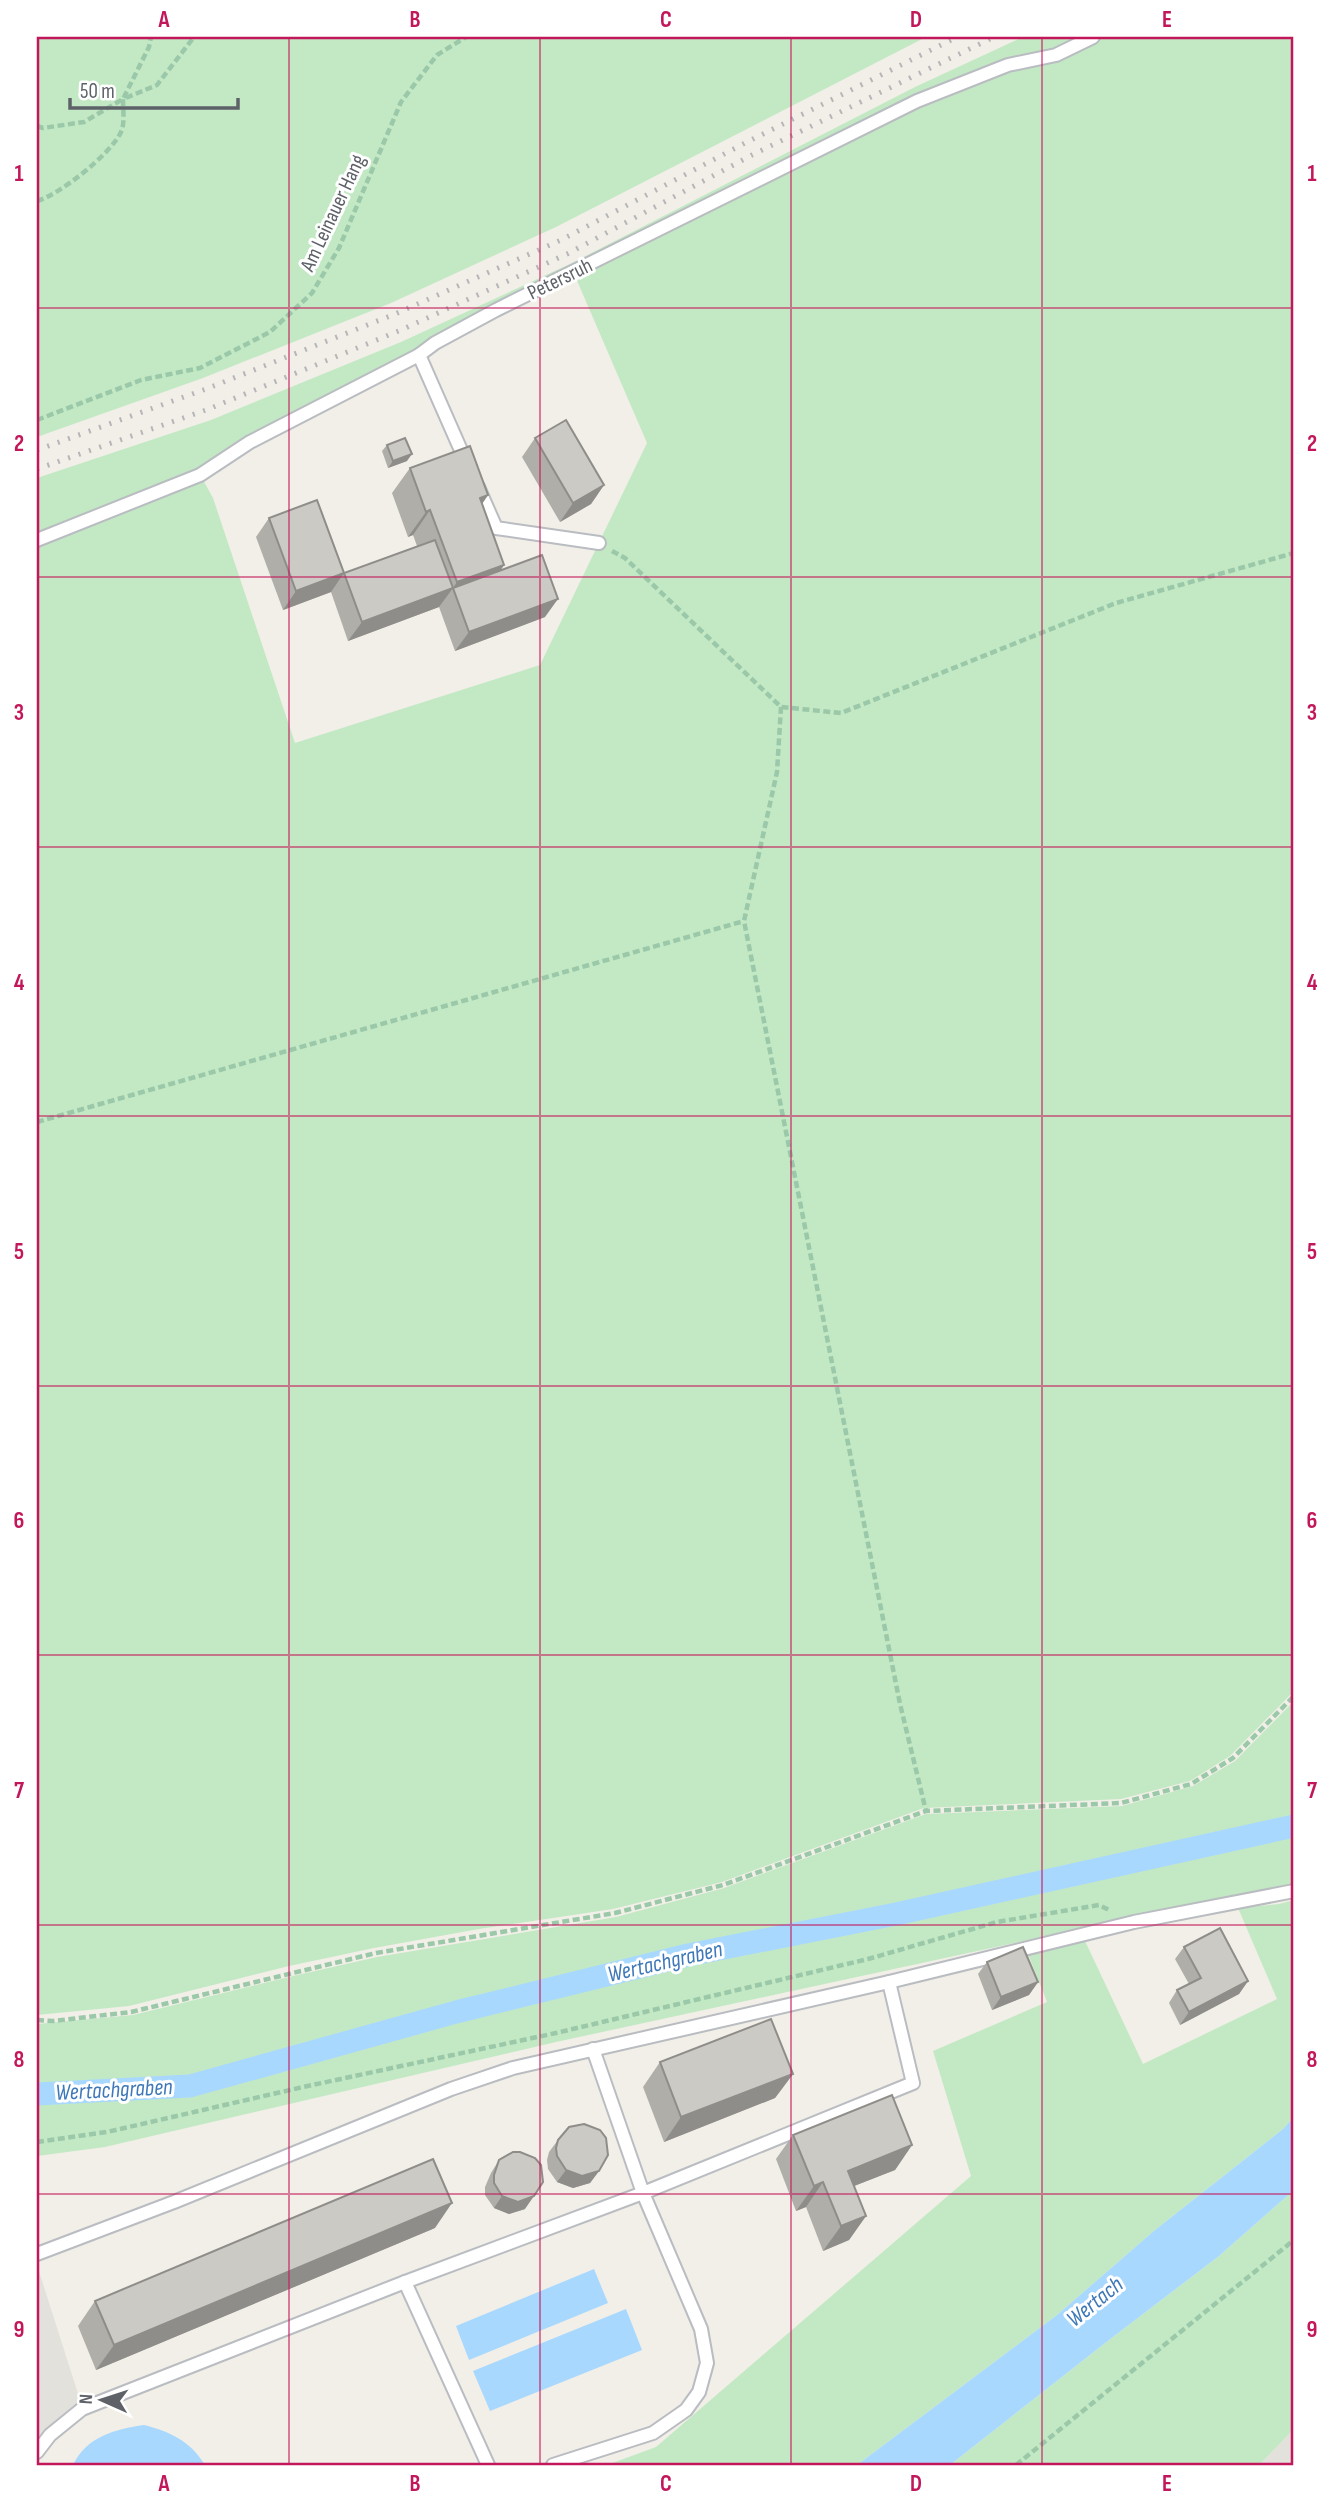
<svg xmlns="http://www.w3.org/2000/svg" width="1331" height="2502" font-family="'Sofia Sans Condensed',sans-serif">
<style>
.industrial{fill:#e2e1db}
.green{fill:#c3e9c4}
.water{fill:#a9d8ff}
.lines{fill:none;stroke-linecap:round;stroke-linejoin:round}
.canal{stroke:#a9d8ff;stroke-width:23}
.lane-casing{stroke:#b9bcc1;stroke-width:16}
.path{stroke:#9ac8a9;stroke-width:4.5;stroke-dasharray:7 3.5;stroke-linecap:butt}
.lane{stroke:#fff;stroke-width:12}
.rail{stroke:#b6b6b8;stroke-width:5;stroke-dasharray:2 9;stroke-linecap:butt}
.wall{fill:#afaea9}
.shaded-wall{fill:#8f8d89}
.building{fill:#cccac4;stroke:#8f8d89;stroke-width:2}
.grid{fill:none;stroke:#c2185b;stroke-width:2;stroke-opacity:0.55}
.labels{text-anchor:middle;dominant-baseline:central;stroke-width:6;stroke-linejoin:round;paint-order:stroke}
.street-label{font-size:21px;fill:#5e6268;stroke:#fff}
.water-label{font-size:23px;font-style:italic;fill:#3f78b8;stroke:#fff}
.neatline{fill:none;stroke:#c2185b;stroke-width:2.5}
.grid-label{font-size:23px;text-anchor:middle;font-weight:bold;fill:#c2185b}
</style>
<rect width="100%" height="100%" fill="#f1efe7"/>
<g class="industrial">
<polygon points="37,2265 80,2400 44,2430 37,2442"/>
<polygon points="1294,2429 1294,2465 1259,2465"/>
</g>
<g class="green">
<polygon points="37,37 926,37 556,227 391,303 203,378 37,437"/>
<polygon points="1023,37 1084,37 1054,51 916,97 198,470 37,534 37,478 211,420 401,342 570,264 915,87"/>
<polygon points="1102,37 1294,37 1294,1691 1230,1756 1190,1781 1121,1799 924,1808 722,1882 613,1909 479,1929 374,1948 289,1966 129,2006 37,2015 37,547 202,478 213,498 295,743 540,665 647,443 575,276 920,104 1010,69 1058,59"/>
<polygon points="1294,1701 1294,1885 1236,1899 1133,1915 1024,1941 556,2042 105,2147 37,2156 37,2024 133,2015 293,1976 377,1957 616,1917 724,1888 926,1814 1122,1806 1193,1786 1235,1761"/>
<polygon points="1294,1900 1294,2117 1283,2129 1155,2230 1057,2315 857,2465 607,2465 656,2447 971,2176 933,2051 1047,2002 1028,1954 1085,1941 1143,2064 1277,1999 1238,1908 1279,1904"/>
<polygon points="1294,2190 1294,2429 1259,2465 950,2465 1109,2340 1219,2256"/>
</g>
<g class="water">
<polygon points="1294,2117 1294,2190 1219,2256 1109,2340 950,2465 857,2465 1057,2315 1155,2230 1283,2129"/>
<polygon points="594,2269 608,2303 469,2360 456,2326"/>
<polygon points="626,2309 642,2350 490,2411 473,2371"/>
<path d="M144,2425C171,2432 190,2441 205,2465H73C86,2437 115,2429 144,2425Z"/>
</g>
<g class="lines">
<polyline class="canal" points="37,2094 190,2086 456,2012 688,1955 896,1914 1294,1826"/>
<defs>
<g id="lane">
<polyline points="419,355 467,464"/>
<polyline points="478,487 496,528 599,543"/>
<polyline points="37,540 200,475 250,442 419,355 435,343 496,310 917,101 1008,65 1056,55 1093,37"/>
<polyline points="37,2254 174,2202 451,2089 513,2068 889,1982 1134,1922 1294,1891"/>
<polyline points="405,2282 488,2465"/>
<polyline points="37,2452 50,2435 82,2409 405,2282 643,2193 913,2083 889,1982"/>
<polyline points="553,2465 653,2433 686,2410 699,2392 707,2363 701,2329 643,2193 593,2049"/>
</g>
</defs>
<use href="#lane" class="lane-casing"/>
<g class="path">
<polyline points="37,126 43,128 84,122 123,99 149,47 151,37"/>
<path d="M37,201C59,195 111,154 121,132C125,124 123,109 123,99L157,85L194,37"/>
<polyline points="37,420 141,380 200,368 270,332 312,293 339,248 401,102 437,55 466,37"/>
<polyline points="612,551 625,558 781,707 841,713 1116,603 1294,553"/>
<polyline points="781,707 777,772 744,921 900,1704 926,1811"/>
<polyline points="37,1122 744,921"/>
<polyline points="37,2020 53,2021 131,2012 376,1953 615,1913 723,1885 926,1811 1121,1803 1191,1784 1233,1758 1294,1696"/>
<polyline points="37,2142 107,2132 303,2087 556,2033 868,1959 997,1922 1099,1905 1111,1911"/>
<polyline points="1016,2465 1294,2240"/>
</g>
<use href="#lane" class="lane"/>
<g class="rail">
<polyline points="37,450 206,389 395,314 561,240 747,142 957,37"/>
<polyline points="37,469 206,410 401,330 567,254 752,155 994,37"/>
</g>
</g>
<g class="wall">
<polygon points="535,438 604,485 591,504 560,522 522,457"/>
<polygon points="387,445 407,461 388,468 382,451"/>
<polygon points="410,468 488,495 482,504 504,565 500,571 545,617 455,651 439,607 348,641 331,592 283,610 256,537 269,518 344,573 417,546 413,535 408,537 392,493"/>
<polygon points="1184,1947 1248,1981 1239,1994 1180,2025 1169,2003 1177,1990 1189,1984 1175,1959"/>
<polygon points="987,1962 1038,1982 1029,1995 992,2010 978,1974"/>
<polygon points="660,2062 793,2074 775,2098 664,2142 643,2087"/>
<polygon points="793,2135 912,2145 895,2170 854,2186 866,2216 849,2240 823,2251 806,2207 796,2211 776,2159"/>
<polygon points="558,2140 599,2171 590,2183 573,2188 557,2182 548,2169 547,2160 549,2152"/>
<polygon points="499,2160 525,2209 509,2214 494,2208 485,2195 485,2187 491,2173"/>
<polygon points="435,2228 96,2370 78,2326 95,2301"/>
</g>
<g class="shaded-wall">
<polygon points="412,454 407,461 388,468 393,461"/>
<polygon points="604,485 591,504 560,522 573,503"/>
<polygon points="488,495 471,520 480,498"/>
<polygon points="430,510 413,535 408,537 426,512"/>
<polygon points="504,565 487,590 453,588 439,607 348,641 362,622 453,588 457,582"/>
<polygon points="344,573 331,592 283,610 296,591"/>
<polygon points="558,599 545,617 455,651 469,632"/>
<polygon points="1248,1981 1239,1994 1180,2025 1189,2012"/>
<polygon points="1038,1982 1029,1995 992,2010 1001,1997"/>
<polygon points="793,2074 775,2098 664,2142 681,2117"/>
<polygon points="912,2145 895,2170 831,2195 848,2171"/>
<polygon points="566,2170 599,2171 590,2183 573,2188 557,2182"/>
<polygon points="823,2182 806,2207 796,2211 814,2186"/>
<polygon points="502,2196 534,2196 525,2209 509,2214 494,2208"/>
<polygon points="452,2203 435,2228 96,2370 114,2345"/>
<polygon points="866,2216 849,2240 823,2251 841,2226"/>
</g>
<g class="building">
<polygon points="566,420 604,485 573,503 535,438"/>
<polygon points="405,438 412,454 393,461 387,445"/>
<polygon points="470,446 488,495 480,498 504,565 457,582 430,510 426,512 410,468"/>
<polygon points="317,500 344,573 296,591 269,518"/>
<polygon points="435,540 453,588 362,622 344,573"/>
<polygon points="542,555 558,599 469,632 453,588"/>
<polygon points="1220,1928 1248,1981 1189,2012 1177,1990 1201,1978 1184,1947"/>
<polygon points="1023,1947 1038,1982 1001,1997 987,1962"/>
<polygon points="771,2019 793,2074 681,2117 660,2062"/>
<polygon points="892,2095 912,2145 848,2171 866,2216 841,2226 823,2182 814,2186 793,2135"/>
<polygon points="584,2124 600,2130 606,2138 608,2155 599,2171 582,2176 566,2170 557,2156 556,2148 558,2140 569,2127"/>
<polygon points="513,2152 520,2152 535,2158 541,2165 543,2182 534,2196 518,2202 502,2196 494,2183 494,2175 499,2160"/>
<polygon points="433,2159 452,2203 114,2345 95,2301"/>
</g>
<path class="grid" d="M289,37V2465M540,37V2465M791,37V2465M1042,37V2465M37,308H1294M37,577H1294M37,847H1294M37,1116H1294M37,1386H1294M37,1655H1294M37,1925H1294M37,2194H1294"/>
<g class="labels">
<g class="street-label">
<text transform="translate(333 213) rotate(-65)">Am Leinauer Hang</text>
<text transform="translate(560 279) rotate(-26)">Petersruh</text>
</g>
<g class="water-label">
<text transform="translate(665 1962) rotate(-13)">Wertachgraben</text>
<text transform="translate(114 2090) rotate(-3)">Wertachgraben</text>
<text transform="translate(1095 2302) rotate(-39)">Wertach</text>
</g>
</g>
<rect width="1331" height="2502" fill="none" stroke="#ffffff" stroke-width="77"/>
<g transform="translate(102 2400) rotate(273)" stroke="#ffffff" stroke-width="5" paint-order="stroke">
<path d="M0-5L12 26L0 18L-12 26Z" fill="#5e6268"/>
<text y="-10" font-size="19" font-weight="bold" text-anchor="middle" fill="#5e6268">N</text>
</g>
<path d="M70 98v10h168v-10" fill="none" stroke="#5e6268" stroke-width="3.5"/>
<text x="80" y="98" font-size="21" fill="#5e6268" stroke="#ffffff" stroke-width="5" paint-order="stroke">50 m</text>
<rect x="38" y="38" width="1254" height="2426" class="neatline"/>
<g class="grid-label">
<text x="164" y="27">A</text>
<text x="415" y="27">B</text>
<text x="666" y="27">C</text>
<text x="916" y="27">D</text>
<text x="1167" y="27">E</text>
<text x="19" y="181">1</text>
<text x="1312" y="181">1</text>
<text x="19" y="451">2</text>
<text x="1312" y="451">2</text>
<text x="19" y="720">3</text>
<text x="1312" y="720">3</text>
<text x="19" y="990">4</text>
<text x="1312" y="990">4</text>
<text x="19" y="1259">5</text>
<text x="1312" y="1259">5</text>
<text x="19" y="1528">6</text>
<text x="1312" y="1528">6</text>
<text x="19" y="1798">7</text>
<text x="1312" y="1798">7</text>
<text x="19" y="2067">8</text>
<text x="1312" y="2067">8</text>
<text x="19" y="2337">9</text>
<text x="1312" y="2337">9</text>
<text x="164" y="2491">A</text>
<text x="415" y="2491">B</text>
<text x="666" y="2491">C</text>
<text x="916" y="2491">D</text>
<text x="1167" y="2491">E</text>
</g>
</svg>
